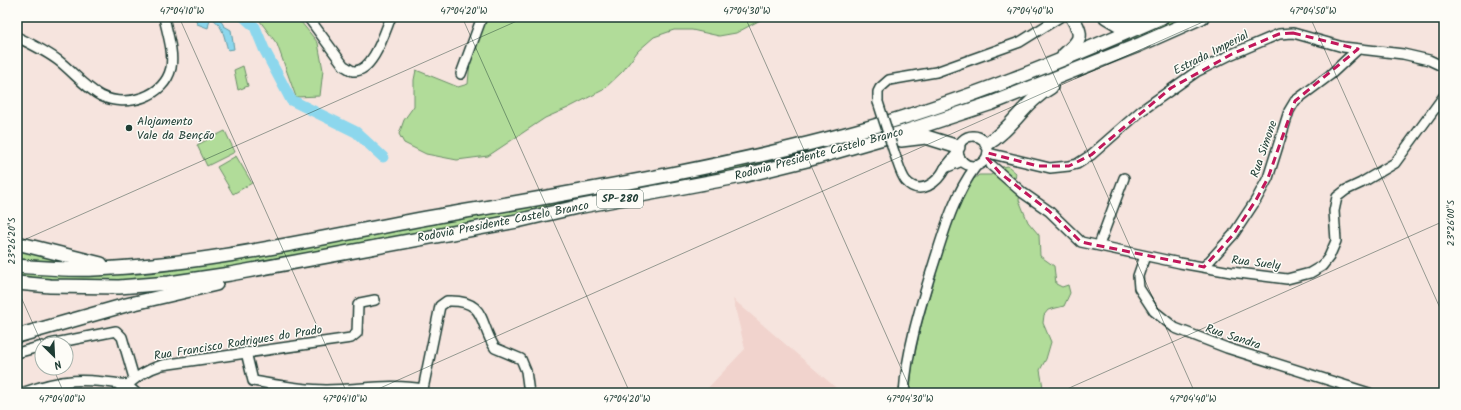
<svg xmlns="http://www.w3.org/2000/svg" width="1461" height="410" font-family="Kalam,sans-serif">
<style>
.built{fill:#f1d3cd}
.green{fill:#b1dc99;stroke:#688c66}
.water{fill:#8cd7ed;stroke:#6099a3}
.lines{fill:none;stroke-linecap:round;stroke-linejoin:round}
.river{stroke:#8cd7ed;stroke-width:11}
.minor-casing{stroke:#1f3d34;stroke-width:12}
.highway-casing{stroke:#1f3d34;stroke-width:16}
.minor{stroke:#fdfcf7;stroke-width:9}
.highway{stroke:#fdfcf7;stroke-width:13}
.minor-bridge-casing{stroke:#1f3d34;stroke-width:12;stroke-linecap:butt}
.minor-bridge{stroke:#fdfcf7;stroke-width:9}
.marked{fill:none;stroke:#c2185b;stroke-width:3;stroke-dasharray:8 5;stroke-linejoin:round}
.ticks{fill:none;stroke:#1f3d34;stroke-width:1;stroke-opacity:0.45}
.poi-dot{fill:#1f3d34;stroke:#fdfcf7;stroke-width:1.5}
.labels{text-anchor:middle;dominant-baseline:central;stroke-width:3;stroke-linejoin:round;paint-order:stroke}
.shield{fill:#fdfcf7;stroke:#62766e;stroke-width:1}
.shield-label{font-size:11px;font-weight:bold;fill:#1f3d34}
.street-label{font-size:12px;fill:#1f3d34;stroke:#fdfcf7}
.poi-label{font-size:12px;fill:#1f3d34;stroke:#fdfcf7;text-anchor:start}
.neatline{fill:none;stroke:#1f3d34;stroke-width:1.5}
.ticks-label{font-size:10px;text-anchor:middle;fill:#1f3d34}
</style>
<rect width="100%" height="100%" fill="#f6e4de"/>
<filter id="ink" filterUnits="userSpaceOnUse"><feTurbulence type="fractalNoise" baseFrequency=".025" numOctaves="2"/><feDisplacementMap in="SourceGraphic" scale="8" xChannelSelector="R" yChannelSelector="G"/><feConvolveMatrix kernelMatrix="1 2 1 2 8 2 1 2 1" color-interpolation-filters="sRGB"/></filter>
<g filter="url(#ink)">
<polygon class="built" points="733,299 842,393 703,393 745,349"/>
<g class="green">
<polygon points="257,17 297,17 318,43 323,70 320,96 296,97 277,44"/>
<polygon points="485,17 766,17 736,33 719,36 692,30 674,30 654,37 638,51 623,71 603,90 568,108 545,118 488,156 457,160 426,154 404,143 399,134 404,120 414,106 414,80 416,70 458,87 468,84 471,50"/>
<path d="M1176,17H1186L1121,46L998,96L793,159L642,190L262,262L173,278L102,282L17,278V270L73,273L682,178C753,164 822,149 891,128C989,99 1083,59 1176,17Z"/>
<polygon points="243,66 248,86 238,90 234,70"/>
<polygon points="225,131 235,152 207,166 197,145"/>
<polygon points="236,156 252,183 233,194 217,167"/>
<polygon points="1008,166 1016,173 1015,180 1021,187 1019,200 1028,222 1039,235 1040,256 1054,266 1056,284 1062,287 1068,285 1070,293 1064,306 1048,310 1044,315 1043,323 1051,342 1046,359 1040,370 1044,393 910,393 912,368 920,330 952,215 970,182 979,175 991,175 1002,167"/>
<polygon points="17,246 76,263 17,259"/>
</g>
<path class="water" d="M195,17L219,18L224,26L231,30L234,49L228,50C224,38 224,27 213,19H210L208,28L197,24Z"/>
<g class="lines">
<polyline class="river" points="244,17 255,27 264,49 291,100 356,132 383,157"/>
<defs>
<g id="minor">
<path d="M308,17L344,66C347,67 350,70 353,71C373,73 385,31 391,17"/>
<path d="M17,37C31,44 46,51 59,61C73,72 86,88 101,96C127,108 164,97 171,68C174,52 167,32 164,17"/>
<polyline points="461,74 482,17"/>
<polyline points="878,102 878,92 880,88 889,80 936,72 1020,42 1060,17"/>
<circle cx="973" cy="151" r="15"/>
<polyline points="958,152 945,168 962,161"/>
<polyline points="988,153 1050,168 1069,166 1077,164 1091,155 1141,111 1196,72 1232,54 1279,34 1293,33 1343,47 1403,54 1429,60 1444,67"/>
<path d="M895,155C898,163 901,175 906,181C920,197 938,182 945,168"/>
<polyline points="991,165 1023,193 1049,211 1081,242 1180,263 1231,272 1287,279 1310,273 1322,266 1329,257 1336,241 1334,211 1337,197 1346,190 1361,183 1395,163 1444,96"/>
<polyline points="1099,245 1124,178"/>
<polyline points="1145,256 1138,276 1139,288 1154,311 1175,328 1227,348 1369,393"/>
<polyline points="1204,267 1233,235 1256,200 1268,178 1289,111 1295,101 1330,75 1358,49"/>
<polyline points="50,344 116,331 122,337 134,378"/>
<path d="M246,352L253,381C277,385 301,390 326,390C359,390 390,383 423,389L440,306L447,301C487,299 479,324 495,348L521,359L526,371L529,393"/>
<polyline points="17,353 42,346"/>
<polyline points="127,385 136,393"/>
<path d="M22,393C63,378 84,378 127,385"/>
<path d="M118,393C134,380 142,371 162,365L351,338L357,333L358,305L360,303L375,300"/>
<path d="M904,393C907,350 920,307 933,266C944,231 954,195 976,166"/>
</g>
<g id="highway">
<polyline points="1106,17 1121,26 1136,25"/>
<path d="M1064,55C1081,40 1084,37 1072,17"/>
<polyline points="901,140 926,137 958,147"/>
<path d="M987,144C1012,129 1025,101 1051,87"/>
<polyline points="17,243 101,264"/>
<path d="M17,266C43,268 68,270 94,269C208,265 321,237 433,217C575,192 718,169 857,131C962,102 1062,61 1162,17"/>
<polyline points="17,283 50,286 119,287 169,283 230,274 517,221 577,207 742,176 807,160 904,132 992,103 1141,44 1202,17"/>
<polyline points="17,336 126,305 216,284"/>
</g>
</defs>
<use href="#minor" class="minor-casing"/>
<use href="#highway" class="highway-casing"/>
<use href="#minor" class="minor"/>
<use href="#highway" class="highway"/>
<defs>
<polyline id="minor-bridge" points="878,102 895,155"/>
</defs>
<use href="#minor-bridge" class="minor-bridge-casing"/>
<use href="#minor-bridge" class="minor-bridge"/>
</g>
</g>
<path class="marked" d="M1293,33L1358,49L1295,101L1268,178L1256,200L1233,235L1204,267L1081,242L1049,211L1000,173L987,158L988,153L1038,166H1069L1091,155L1171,88L1232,54L1279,34Z"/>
<path class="ticks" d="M179,17L347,393M462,17L630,393M745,17L912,393M1028,17L1195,393M1310,17L1444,317M17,243L526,17M17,288L42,344M53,368L64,393M369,393L1214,17M1058,393L1444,221"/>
<circle class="poi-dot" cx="129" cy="128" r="4"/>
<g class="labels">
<rect class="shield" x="597" y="190" width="46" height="18" rx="3"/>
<g class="shield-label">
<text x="620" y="199">SP-280</text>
</g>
<g class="street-label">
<text transform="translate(1211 53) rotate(-27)">Estrada Imperial</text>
<text transform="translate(1264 149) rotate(-71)">Rua Simone</text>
<text transform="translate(819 154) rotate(-15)">Rodovia Presidente Castelo Branco</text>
<text transform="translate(503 222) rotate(-11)">Rodovia Presidente Castelo Branco</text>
<text transform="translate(1256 263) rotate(7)">Rua Suely</text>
<text transform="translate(1233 337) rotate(18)">Rua Sandra</text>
<text transform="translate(238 343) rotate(-9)">Rua Francisco Rodrigues do Prado</text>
</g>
<g class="poi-label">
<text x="137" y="121">Alojamento<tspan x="137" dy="14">Vale da Benção</tspan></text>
</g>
</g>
<rect width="1461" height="410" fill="none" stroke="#fdfcf7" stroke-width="44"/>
<g transform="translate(54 356) rotate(156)"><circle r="19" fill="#fdfcf7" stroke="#a4b0a9"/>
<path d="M0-3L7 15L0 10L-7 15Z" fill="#1f3d34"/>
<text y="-6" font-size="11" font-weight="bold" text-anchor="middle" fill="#1f3d34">N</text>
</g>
<rect x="22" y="22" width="1417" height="366" class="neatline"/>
<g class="ticks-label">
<text x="182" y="14">47°04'10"W</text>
<text x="464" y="14">47°04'20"W</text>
<text x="747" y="14">47°04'30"W</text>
<text x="1030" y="14">47°04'40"W</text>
<text x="1313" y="14">47°04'50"W</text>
<text transform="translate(1450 223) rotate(-90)" y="4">23°26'00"S</text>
<text transform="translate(11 241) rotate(-90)" y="4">23°26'20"S</text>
<text x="62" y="402">47°04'00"W</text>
<text x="345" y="402">47°04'10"W</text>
<text x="627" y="402">47°04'20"W</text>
<text x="910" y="402">47°04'30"W</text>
<text x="1193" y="402">47°04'40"W</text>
</g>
</svg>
